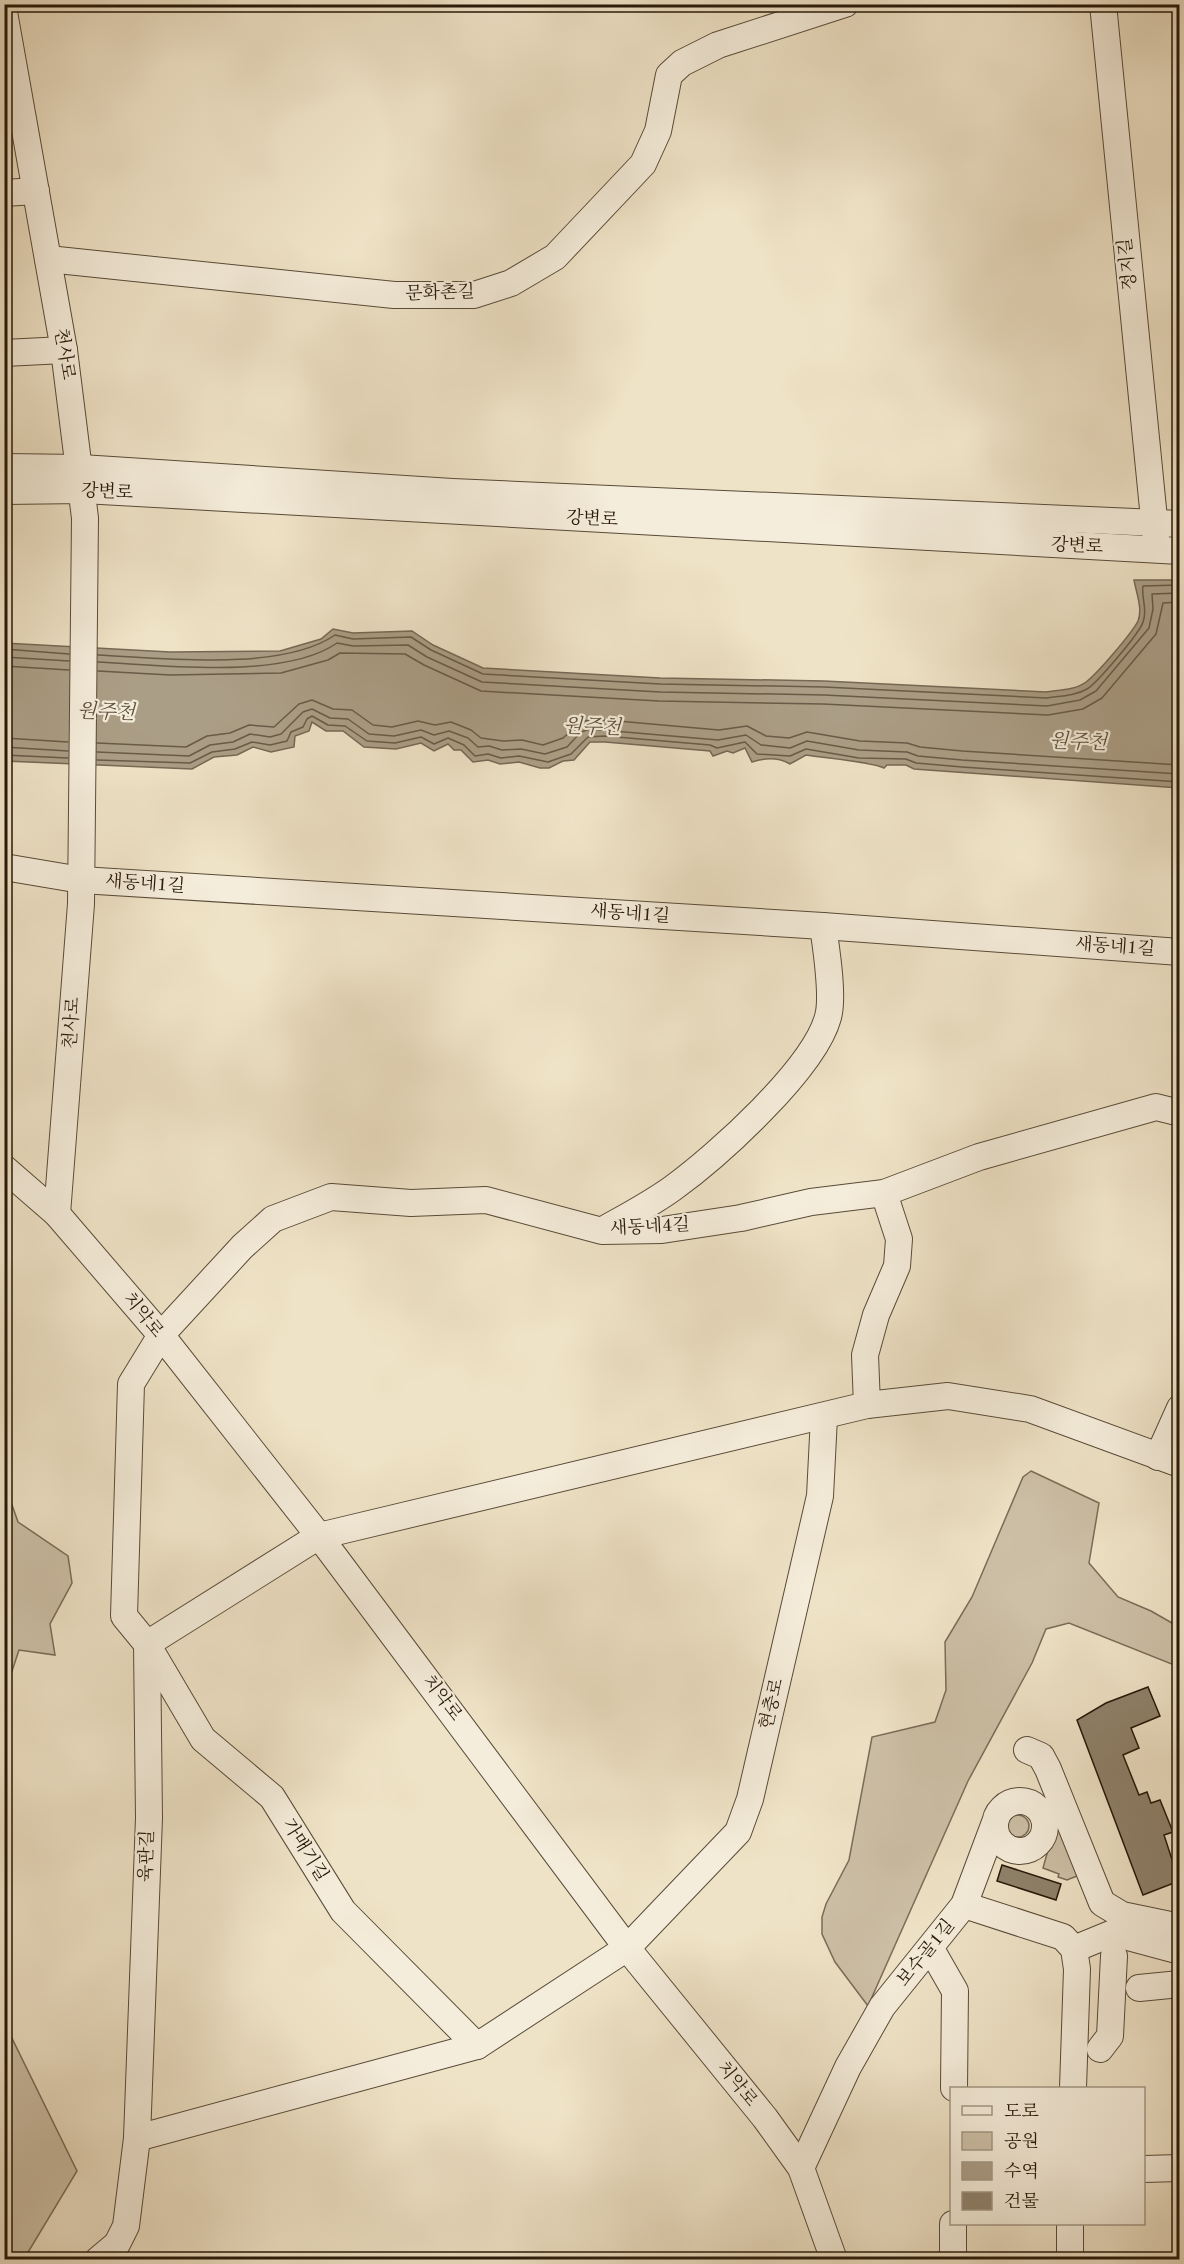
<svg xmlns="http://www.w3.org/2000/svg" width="1184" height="2264" font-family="'Old Standard TT','Noto Serif KR',serif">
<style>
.green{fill:#cdc0a7;stroke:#7a6c58;stroke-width:1.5}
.water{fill:#ab9e86;stroke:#766854;stroke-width:1.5}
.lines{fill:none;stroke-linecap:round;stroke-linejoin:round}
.shore{stroke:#695b48;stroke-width:1.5}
.building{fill:#8f826c;stroke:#271809;stroke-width:1.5}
.minor-casing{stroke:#594b38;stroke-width:28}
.minor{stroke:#f5eddb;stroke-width:26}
.labels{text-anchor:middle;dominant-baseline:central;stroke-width:4.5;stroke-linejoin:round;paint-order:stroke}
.street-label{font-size:18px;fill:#271809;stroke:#f5eddb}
.water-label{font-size:20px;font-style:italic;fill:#5c4e3b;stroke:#f5eddb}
</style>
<rect width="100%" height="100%" fill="#efe3c7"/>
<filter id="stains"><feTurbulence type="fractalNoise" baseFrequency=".00333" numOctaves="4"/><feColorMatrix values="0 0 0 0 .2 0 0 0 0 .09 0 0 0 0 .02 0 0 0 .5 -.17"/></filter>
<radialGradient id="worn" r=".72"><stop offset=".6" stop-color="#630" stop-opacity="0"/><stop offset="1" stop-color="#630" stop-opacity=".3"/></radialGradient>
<g class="green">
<polygon points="1031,1471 1099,1503 1089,1563 1118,1597 1151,1611 1179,1627 1179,1667 1069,1623 1046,1629 1032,1663 968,1781 868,2006 835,1962 822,1934 822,1917 826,1904 849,1860 872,1737 935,1722 946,1690 945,1642 972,1597 1023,1477"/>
<polygon points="4,1482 18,1522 68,1556 72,1583 50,1624 55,1655 19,1650 5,1692"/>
<circle cx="1018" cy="1826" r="11"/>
<polygon points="1059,1821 1082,1874 1067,1880 1058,1877 1059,1874 1043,1868 1050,1843 1046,1840 1051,1824"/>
<polygon points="5,2024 77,2171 24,2259 5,2259"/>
</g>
<path class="water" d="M1134,580H1179V788L914,769L906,765H887L884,768C873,762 823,758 806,755L790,764C778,757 764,758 752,762L745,748L733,753L727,751L713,756L710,751L605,742H590L574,760L563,761L549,768H540L519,762L500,764L488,760L473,762L461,750H454L448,744L434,751L421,743L396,749L364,747L343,731H326L312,722L309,731L295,736L294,747L271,752L253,747L237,755L214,757L192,769L5,761L4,643L170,652L280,651L321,639L333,629L353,633L412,631L433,645L483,668L660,678L824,681L1046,692C1058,690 1076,690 1086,682C1097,674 1132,633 1138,621C1143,609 1136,592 1134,580Z"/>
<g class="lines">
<g class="shore">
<polyline points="4,649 69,654"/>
<path d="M98,655C163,658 281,672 335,635L353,639L411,637L431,650L483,674L660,684L824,687L1046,698C1060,696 1075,696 1087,689C1096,684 1140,633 1143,622C1148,610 1141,598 1143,586L1180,585"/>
<polyline points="4,657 69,661"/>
<path d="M98,662C162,665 284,680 337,643L353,646L408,645L427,657L482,682L660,692L824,695L1047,706L1080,700L1096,691L1149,628L1153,609L1152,594L1180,593"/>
<polyline points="4,666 69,670"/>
<polyline points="98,671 170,675 281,673 328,660 340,653 405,654 424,665 481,691 659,701 823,704 1048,715 1083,709 1102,698 1156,634 1163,603 1180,602"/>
<polyline points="4,738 68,742"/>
<polyline points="97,743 186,747 207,736 230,733 249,725 274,727 299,704 312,700 333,709 352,710 373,725 392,727 418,721 435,725 451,722 471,730 481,738 503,741 522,740 543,745 563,738 582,721 606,720 719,730 747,726 766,736 789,738 807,732 860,741 907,743 920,747 962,751 1180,765"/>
<polyline points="4,747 68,751"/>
<polyline points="97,752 189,756 210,745 233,742 250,734 270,737 281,734 303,712 312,709 330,718 348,719 369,734 394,736 421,730 434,735 449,731 468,738 478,747 489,746 502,750 521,749 545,754 567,747 581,732 590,729 718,740 746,735 761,745 790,748 807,741 859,750 907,752 918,756 962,760 1180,774"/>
<polyline points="4,755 68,758"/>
<polyline points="97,760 190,763 212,752 235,749 252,742 270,745 287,741 291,732 303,727 307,719 312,716 328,725 345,726 367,741 395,743 421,737 434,744 448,738 464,745 475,756 488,754 501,758 519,756 548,762 571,754 588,737 605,736 710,745 717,748 745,742 757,754 790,756 806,749 859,758 906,759 916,763 962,767 1180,782"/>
</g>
</g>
<g class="building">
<polygon points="1148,1687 1160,1716 1131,1728 1139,1748 1123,1755 1139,1795 1147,1792 1151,1803 1160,1800 1173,1832 1164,1835 1179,1881 1143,1895 1077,1720 1106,1703"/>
<polygon points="1002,1865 1061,1884 1056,1900 997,1881"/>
</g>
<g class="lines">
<defs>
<g id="minor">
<polyline points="1103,4 1156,539"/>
<polyline points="4,12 64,350 85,518 81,904 57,1214"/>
<polyline points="4,193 36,191"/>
<polyline points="48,259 394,295 474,295 511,283 555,257 643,164 658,131 669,75 682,63 718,45 845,4"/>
<polyline points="4,353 64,350"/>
<polyline points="4,467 81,468 452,492 1180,524"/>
<polyline points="4,491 83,490 1180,551"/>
<polyline points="4,867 81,880 823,926 1180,952"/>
<polyline points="4,1168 57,1214 161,1335 319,1536 627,1948 765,2118 801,2168 834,2260"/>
<path d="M603,1230C626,1217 651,1204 673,1188C717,1156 814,1069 828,1017C834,996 826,948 823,926"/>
<polyline points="867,1405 865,1355 876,1315 897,1266 899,1239 884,1193"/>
<polyline points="1158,1457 1180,1408"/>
<polyline points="1027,1750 1041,1756 1048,1769 1102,1903 1122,1915 1180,1927"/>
<circle cx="1020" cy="1826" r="25"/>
<polyline points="964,1905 1063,1937 1074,1949 1077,1969 1073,2088"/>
<polyline points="931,1949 955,1991 954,2088"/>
<polyline points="1074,1949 1113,1933 1180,1951"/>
<polyline points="1139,1988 1180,1984"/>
<polyline points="477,2046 343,1911 272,1797 203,1739 147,1644 124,1616 131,1384 161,1335 242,1247 273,1219 331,1197 411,1203 486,1200 602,1231 662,1230 741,1218 811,1202 884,1193 979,1157 1156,1107 1180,1113"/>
<polyline points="1100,2049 1110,2036 1114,1956"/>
<polyline points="137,2138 477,2046 627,1948 738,1832 750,1799 820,1496 824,1417"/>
<polyline points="801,2168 848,2067 882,2007 964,1905 994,1825"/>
<polyline points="1144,2169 1180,2168"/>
<polyline points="1070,2224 1070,2260"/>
<polyline points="98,2260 117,2244 126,2226 137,2138 149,1818 147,1644 319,1536 867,1405 948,1396 1030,1409 1180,1464"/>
<polyline points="953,2260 953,2224"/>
</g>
</defs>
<use href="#minor" class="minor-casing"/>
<use href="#minor" class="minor"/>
</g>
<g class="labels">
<g class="street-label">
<text transform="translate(1128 264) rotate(-96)">정지길</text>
<text transform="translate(440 293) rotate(-2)">문화촌길</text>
<text transform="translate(64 354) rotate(81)">천사로</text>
<text transform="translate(107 492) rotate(3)">강변로</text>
<text transform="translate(592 519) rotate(3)">강변로</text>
<text transform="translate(1077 546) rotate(3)">강변로</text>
<text transform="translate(145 884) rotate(4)">새동네1길</text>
<text transform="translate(630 914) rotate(4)">새동네1길</text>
<text transform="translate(1115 947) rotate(4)">새동네1길</text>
<text transform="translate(72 1023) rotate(-86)">천사로</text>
<text transform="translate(650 1227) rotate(-3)">새동네4길</text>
<text transform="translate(143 1315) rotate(51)">치악로</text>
<text transform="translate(442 1698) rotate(53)">치악로</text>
<text transform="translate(772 1704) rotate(-77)">현충로</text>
<text transform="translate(305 1850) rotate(58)">가매기길</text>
<text transform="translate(147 1856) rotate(-88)">육판길</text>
<text transform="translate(926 1953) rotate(-51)">보수골1길</text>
<text transform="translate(737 2084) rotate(51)">치악로</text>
</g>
<g class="water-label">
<text transform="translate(106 713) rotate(2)">원주천</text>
<text transform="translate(592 728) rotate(2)">원주천</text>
<text transform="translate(1078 743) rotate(2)">원주천</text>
</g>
</g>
<rect width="1184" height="2264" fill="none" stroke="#efe3c7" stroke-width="24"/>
<rect x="6" y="6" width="1172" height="2252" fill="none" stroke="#271809" stroke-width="3"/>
<rect x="12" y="12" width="1160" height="2240" fill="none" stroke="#271809" stroke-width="1.5"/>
<rect x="950" y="2087" width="195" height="138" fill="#f5eddb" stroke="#a39887" stroke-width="1.5"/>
<rect x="962" y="2106" width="30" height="9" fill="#f5eddb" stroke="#a39887" stroke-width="1.5"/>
<text x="1004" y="2117" font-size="18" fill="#271809">도로</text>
<rect x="962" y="2132" width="30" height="18" fill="#cdc0a7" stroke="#a39887" stroke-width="1.5"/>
<text x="1004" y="2147" font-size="18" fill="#271809">공원</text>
<rect x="962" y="2162" width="30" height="18" fill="#ab9e86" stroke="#a39887" stroke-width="1.5"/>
<text x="1004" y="2177" font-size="18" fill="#271809">수역</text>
<rect x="962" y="2192" width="30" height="18" fill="#8f826c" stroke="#a39887" stroke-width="1.5"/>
<text x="1004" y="2207" font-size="18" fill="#271809">건물</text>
<rect width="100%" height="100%" filter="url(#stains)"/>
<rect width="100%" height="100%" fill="url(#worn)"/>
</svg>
